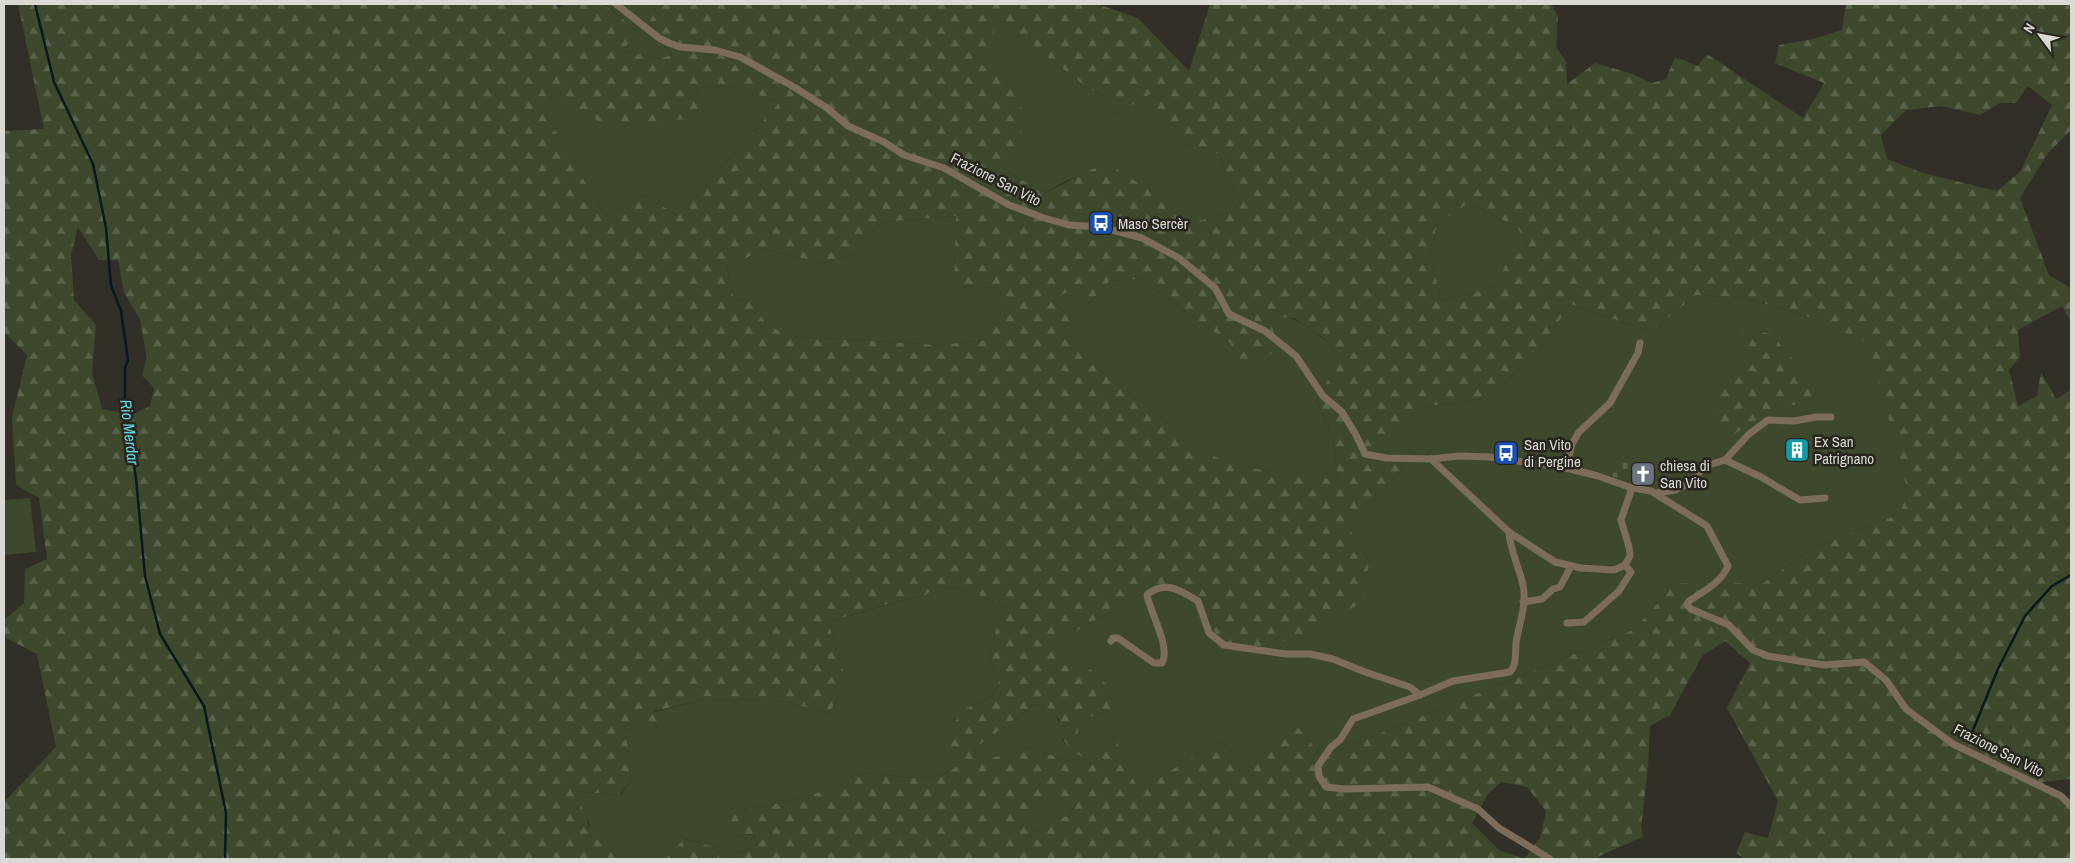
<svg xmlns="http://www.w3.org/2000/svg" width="2075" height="863" font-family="'Archivo Narrow',sans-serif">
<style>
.green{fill:#3e482c}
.forest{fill:url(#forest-firs);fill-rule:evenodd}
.cemetery{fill:url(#cemetery-stones)}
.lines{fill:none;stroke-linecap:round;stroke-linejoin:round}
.stream{stroke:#041b1f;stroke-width:2.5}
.minor{stroke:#7b6d5a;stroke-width:7}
.labels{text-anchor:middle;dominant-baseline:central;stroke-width:5;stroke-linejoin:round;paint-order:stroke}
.street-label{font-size:15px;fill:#dad9d4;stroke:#27251d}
.poi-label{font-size:15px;fill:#dad9d4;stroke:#27251d;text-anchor:start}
.water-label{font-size:16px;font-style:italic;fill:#62d3e6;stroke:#27251d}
</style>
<defs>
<pattern id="forest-firs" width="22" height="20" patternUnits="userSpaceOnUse" patternTransform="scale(1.25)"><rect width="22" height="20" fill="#3e482c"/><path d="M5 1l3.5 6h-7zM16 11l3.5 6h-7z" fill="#59624a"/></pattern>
<pattern id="cemetery-stones" width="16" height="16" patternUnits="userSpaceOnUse" patternTransform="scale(1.25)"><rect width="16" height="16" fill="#3e482c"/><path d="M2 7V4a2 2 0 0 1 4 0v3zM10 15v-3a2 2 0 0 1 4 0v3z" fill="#59624a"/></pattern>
</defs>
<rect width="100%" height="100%" fill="#312f27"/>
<g class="green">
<polygon points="605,4 650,4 656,9 649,23 672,55 661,58 624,51 634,29"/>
<polygon points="999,20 1089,89 1105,96 1116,115 1150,94 1160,101 1186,144 1219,154 1225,172 1241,203 1222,215 1198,222 1110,165 1067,180 1045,193 1003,169 1020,95 1006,82 978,63"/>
<polygon points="737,86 779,103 678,216 645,195 605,216 547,116 553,88 599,122 705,118 696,87"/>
<polygon points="1467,204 1488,212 1518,229 1529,245 1506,263 1497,286 1441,301 1430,252 1437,225"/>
<polygon points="956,216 954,286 1002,288 1005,315 986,340 939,345 788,336 766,323 750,301 734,299 727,268 764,249 822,263 853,255 882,222"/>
<path d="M1140,279L1230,343C1243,335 1257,323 1270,317C1290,310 1318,334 1332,346L1333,371L1316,400C1331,431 1336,447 1338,481C1293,474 1242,472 1202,450L1080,355L1071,319L1053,301L1069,291L1087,305L1110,281Z"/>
<polygon points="1696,295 1746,298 1811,318 1869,342 1908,493 1899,514 1810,550 1763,583 1676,583 1633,630 1322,757 1297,726 1252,769 1220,741 1137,791 1114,736 1105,753 1095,755 1078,737 1078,724 1093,716 1109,712 1053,644 1153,588 1175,582 1211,610 1218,654 1369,562 1350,529 1403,467 1374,450 1422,407 1483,399 1536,357 1570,304 1651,332"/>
<polygon points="30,498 36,552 4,555 4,500"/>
<path d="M937,586L970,591L1008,608L997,626L989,655L999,682L992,696L965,709L953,751L958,765C932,789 893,772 862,774C850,774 832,787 820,792C792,802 760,807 731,812V836L755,834L757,846L734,855L733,859H719L720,848L685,839L665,859H615L609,847L589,833V822L571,791L621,795L631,780L630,761L624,729L659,725L654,712L703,700L772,699L830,713L846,679L828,622L892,603L926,595Z"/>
<path d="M1035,704C1058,708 1059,720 1063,741L1093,766L1076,763L1030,748L976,763L975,748Z"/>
<polygon points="1053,792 1078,801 1068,816 1051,821 1036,832 1029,823"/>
</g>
<g class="forest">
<path d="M18,4H555L559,9L564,4H604L635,29L624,51L661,58L672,55L649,23L656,9L650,4H1097L1138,18L1189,71L1210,4H1551L1558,16L1556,47L1566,62L1567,84L1595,63L1633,74L1652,83L1666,79L1675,57L1698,66L1707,54L1803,118L1824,83L1775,63L1779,45L1813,39L1842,30L1846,4H2071V130L2048,153L2020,198L2049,275L2071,288V322L2062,306L2018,330L2020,357L2009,370L2018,406L2037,396L2041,372L2056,399L2071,390V779L2042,782L2071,810V859H1745L1736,853L1745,832L1768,838L1778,801L1727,708L1750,663L1725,641L1702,656L1670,715L1650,726L1648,768L1641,827L1643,837C1627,845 1609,850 1595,859H733L734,855L757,846L755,834L731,836L730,812C760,807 792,802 820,792C832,787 850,774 862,774C893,772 932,789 958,765L945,735L965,709L992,696L999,682L989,655L997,626L1008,608L970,591L937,586L926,595L891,603L828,622L846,679L830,713L772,699L703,700L654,711L660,725L625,729L630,761L631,780L620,795L572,791L585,812L590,833L609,847L615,859H4V802L56,747L37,654L4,637V620L24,603L25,569L47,559L39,498L16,485L12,417L27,355L4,332V131L44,129ZM999,20L1089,89L1105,96L1116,115L1150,94L1160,101L1154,115L1175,136L1186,144L1219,154L1225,172L1241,203L1222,215L1198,221L1110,165L1092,169L1045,193L1003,169L1016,147L1023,126L1020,95L1006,82L979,63ZM737,86L779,103L678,216L645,195L605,216L547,116L553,89L599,122L617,124L705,118L696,87ZM2028,86L2052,105L2020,172L1997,191L1923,173L1887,159L1881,135L1906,110L1941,106L1980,115L2000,103H2016ZM1467,204L1488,212L1518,229L1529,245L1506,263L1497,286L1441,301L1430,252L1437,225ZM956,216L954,286L1001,288L1005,315L986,340L939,345L788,336L766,323L750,301L734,299L727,268L764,249L822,263L853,255L882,222ZM78,227L99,260H118L124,293L140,319L147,358L142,375L154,388L150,406L132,415L102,409L92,373L96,325L74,300L71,255ZM1140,279L1230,343L1242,361L1262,358L1276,352L1272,317L1294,318L1322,337L1332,346L1333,371L1316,400C1331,430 1336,447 1338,480C1293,474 1242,472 1202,450L1080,355L1071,319L1053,301L1069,291L1087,305L1110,281ZM1696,295L1746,298L1811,318L1869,343L1908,493L1899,514L1810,550L1763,583H1676L1633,630L1322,757L1297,726L1252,769L1220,741L1138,790L1114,736L1105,753L1096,755L1078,737V724L1093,716L1109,712C1127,683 1071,659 1053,644L1153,588L1175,582L1211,610L1218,654L1294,639L1363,602L1369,562L1350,529L1403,467L1375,450L1422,407L1483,399L1536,357L1570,304L1651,332ZM1035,704C1047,706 1051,710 1059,719C1054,741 1078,753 1092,765L1076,763L1030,748L976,762L975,748ZM1501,782L1527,787L1546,811L1540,838L1524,859L1499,850L1472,823L1488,794ZM1053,793L1064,805L1078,802L1068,816L1051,821L1036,832L1030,823Z"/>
<polygon points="1742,329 1772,334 1825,400 1775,408 1728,438 1714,415 1716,394 1741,376 1744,349"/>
<polygon points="684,839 720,848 719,859 665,859"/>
</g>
<polygon class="cemetery" points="1616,460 1637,462 1636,467 1638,468 1634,481 1610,476"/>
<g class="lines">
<g class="stream">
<polyline points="35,4 54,82 93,164 106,228 111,285 121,311 128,360 125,368 125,405 136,478 145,576 160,634 204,706 226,813 225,859"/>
<polyline points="1971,735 1998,669 2025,616 2052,586 2071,575"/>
</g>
<g class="minor">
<path d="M616,4L659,38L669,43L680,47L715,50L740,57L794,87L827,108L848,126L884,142L904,155L944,168L1009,205L1044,218L1069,225L1101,227L1142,238L1179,258L1215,288L1229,314L1265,331L1296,356L1323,396L1342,412L1355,433L1365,454L1386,458L1431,459L1459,456L1489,457L1566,468L1598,476L1632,488L1651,491L1707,526L1728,566C1721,583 1704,591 1689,601L1687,605L1691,609L1729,625L1753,650L1768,656L1824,665L1864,662L1886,680L1906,709L1953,744L2061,796L2071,806"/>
<polyline points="1431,459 1509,532 1555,562 1581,568 1614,570 1625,565 1630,556 1629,547 1621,520 1632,488"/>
<polyline points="1725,460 1749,434 1768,420 1794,421 1816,417 1831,417"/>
<polyline points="1725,460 1761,477 1800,500 1825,498"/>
<polyline points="1566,468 1572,444 1579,432 1610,403 1638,353 1640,343"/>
<polyline points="1657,493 1675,490 1690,483 1705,466 1725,460"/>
<path d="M1509,532C1510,550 1519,567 1523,585C1527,604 1519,624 1516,643C1515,653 1517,665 1510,672L1453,681L1420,695L1353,719L1340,740L1331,747L1318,766L1319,776L1326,787L1344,789L1428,787L1478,809L1499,828L1550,859"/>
<polyline points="1523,602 1542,599 1553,589 1560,587 1571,566"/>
<polyline points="1567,623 1584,622 1619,591 1631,572 1625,565"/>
<path d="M1111,641L1113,638H1118L1154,663H1162C1171,647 1150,612 1147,595C1165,579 1181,591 1198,601L1209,633L1224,645L1286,654H1310L1333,659L1365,672L1410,687L1420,695"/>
</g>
</g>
<defs>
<symbol id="bus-square" viewBox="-11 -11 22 22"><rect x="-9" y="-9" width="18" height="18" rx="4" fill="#1a4fb4" stroke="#27251d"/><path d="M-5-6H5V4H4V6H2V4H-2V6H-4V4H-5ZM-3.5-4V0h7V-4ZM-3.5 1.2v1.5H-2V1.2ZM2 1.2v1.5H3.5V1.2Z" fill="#fff"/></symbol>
<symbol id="building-square" viewBox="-11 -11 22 22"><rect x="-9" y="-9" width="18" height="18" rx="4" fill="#0f9aa8" stroke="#27251d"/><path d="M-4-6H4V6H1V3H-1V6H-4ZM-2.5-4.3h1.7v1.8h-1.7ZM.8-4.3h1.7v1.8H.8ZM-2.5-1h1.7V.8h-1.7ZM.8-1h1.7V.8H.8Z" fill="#fff"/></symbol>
<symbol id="church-square" viewBox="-11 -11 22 22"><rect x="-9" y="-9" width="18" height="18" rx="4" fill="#6b7280" stroke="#27251d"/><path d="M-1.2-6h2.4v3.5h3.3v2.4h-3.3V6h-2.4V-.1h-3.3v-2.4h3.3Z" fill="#fff"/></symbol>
</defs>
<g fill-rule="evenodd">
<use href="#bus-square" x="1087" y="209" width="28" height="28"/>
<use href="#building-square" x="1783" y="436" width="28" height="28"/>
<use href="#bus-square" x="1492" y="439" width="28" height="28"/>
<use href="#church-square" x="1629" y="460" width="28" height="28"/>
</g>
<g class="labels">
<g class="street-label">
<text transform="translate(996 179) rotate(27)">Frazione San Vito</text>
<text transform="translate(1999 750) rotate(27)">Frazione San Vito</text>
</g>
<g class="poi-label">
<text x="1118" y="223">Maso Sercèr</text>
<text x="1814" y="441">Ex San<tspan x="1814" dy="17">Patrignano</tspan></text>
<text x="1524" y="444">San Vito<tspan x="1524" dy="17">di Pergine</tspan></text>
<text x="1660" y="465">chiesa di<tspan x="1660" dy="17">San Vito</tspan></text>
</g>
<g class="water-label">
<text transform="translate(130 432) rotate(83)">Rio Merdar</text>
</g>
</g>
<rect width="2075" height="863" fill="none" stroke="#dad9d4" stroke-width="10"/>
<g transform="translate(2040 35) rotate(302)" stroke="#27251d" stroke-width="4" paint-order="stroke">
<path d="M0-4L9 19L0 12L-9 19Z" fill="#dad9d4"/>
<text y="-8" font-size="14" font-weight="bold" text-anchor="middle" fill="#dad9d4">N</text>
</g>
</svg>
